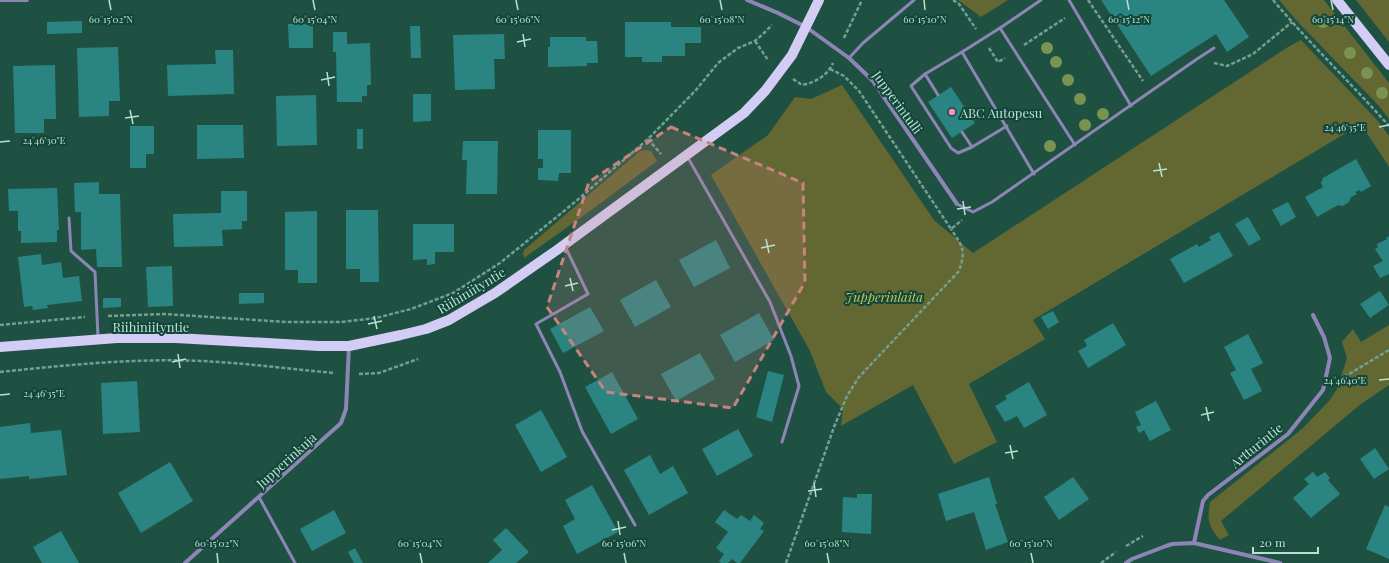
<svg xmlns="http://www.w3.org/2000/svg" width="1389" height="563" font-family="'Playfair Display',serif">
<style>
.green{fill:#636731}
.building{fill:#2a8582}
.lines{fill:none;stroke-linecap:round;stroke-linejoin:round}
.path{stroke:#72a092;stroke-width:2.5;stroke-dasharray:4 2;stroke-linecap:butt}
.service{stroke:#8e85b7;stroke-width:3}
.minor{stroke:#8e85b7;stroke-width:4}
.primary{stroke:#d3cdf5;stroke-width:10}
.tree{fill:#799451}
.marked{fill:#c6847e;fill-opacity:0.2;stroke:#c6847e;stroke-width:3;stroke-dasharray:8 5;stroke-linejoin:round}
.ticks{fill:none;stroke:#b7e1d3;stroke-width:1.5}
.poi-dot{fill:#fd8ec0;stroke:#134639;stroke-width:1.5}
.labels{text-anchor:middle;dominant-baseline:central;stroke-width:4;stroke-linejoin:round;paint-order:stroke}
.street-label{font-size:13px;fill:#b7e1d3;stroke:#134639}
.poi-label{font-size:13px;fill:#b7e1d3;stroke:#134639;text-anchor:start}
.park-label{font-size:13px;font-style:italic;fill:#c2ca5c;stroke:#134639}
.ticks-label{font-size:10px;text-anchor:middle;fill:#b7e1d3;stroke:#134639;stroke-width:4;stroke-linejoin:round;paint-order:stroke}
</style>
<rect width="100%" height="100%" fill="#1f5143"/>
<g class="green">
<polygon points="958,0 1008,0 981,17"/>
<polygon points="1279,0 1324,0 1389,83 1389,119 1380,107 1296,20"/>
<polygon points="1356,0 1389,0 1389,42"/>
<polygon points="1301,40 1378,121 1389,136 1389,167 1361,124 1033,320 1045,339 969,384 997,442 954,464 913,385 841,426 843,409 826,392 810,351 711,175 768,135 795,97 811,99 842,85 934,220 973,253 1288,47"/>
<polygon points="646,150 651,151 657,161 590,211 524,258 523,254 524,250 640,151"/>
<path d="M1389,325V385L1361,404L1221,521L1229,535L1220,540C1208,525 1207,521 1210,502L1302,429L1329,401L1337,389L1347,358L1342,342L1353,329L1361,342Z"/>
</g>
<g class="building">
<polygon points="1101,0 1224,0 1249,37 1227,52 1216,34 1151,76"/>
<polygon points="82,21 82,33 47,34 47,22"/>
<polygon points="625,22 671,22 671,27 701,27 701,43 685,43 685,56 662,56 662,62 642,62 642,57 625,57"/>
<polygon points="288,24 313,24 313,48 289,48"/>
<polygon points="410,26 420,26 421,58 411,58"/>
<polygon points="333,32 347,32 347,44 370,43 371,85 367,85 367,96 362,96 362,102 337,102 336,52 333,52"/>
<polygon points="504,34 505,59 494,59 495,89 455,90 453,35"/>
<polygon points="550,37 586,37 586,41 597,41 598,63 587,63 587,66 548,67 548,47 550,47"/>
<polygon points="118,47 120,101 109,101 109,116 79,117 77,48"/>
<polygon points="215,50 233,50 234,94 168,96 167,65 216,64"/>
<polygon points="55,65 56,119 44,119 44,133 15,133 13,66"/>
<polygon points="951,87 975,123 952,138 928,102"/>
<polygon points="413,94 431,94 431,121 413,122"/>
<polygon points="316,95 317,145 277,146 276,96"/>
<polygon points="197,125 243,125 244,158 197,159"/>
<polygon points="130,126 154,126 154,154 146,154 146,168 130,168"/>
<rect x="357" y="129" width="6" height="20"/>
<polygon points="538,130 571,130 571,173 559,173 558,181 538,180 538,168 543,168 543,159 538,159"/>
<polygon points="463,141 498,141 497,194 466,194 467,160 462,160"/>
<polygon points="1356,159 1371,186 1361,192 1360,190 1355,192 1357,194 1351,197 1349,202 1343,206 1338,205 1317,217 1305,197 1323,187 1321,183 1323,178"/>
<polygon points="99,182 99,194 120,194 122,267 97,267 96,249 81,250 81,212 75,212 74,183"/>
<polygon points="57,188 59,230 57,230 57,242 21,243 21,231 18,231 18,211 9,211 8,189"/>
<polygon points="221,191 247,191 247,221 242,221 242,229 222,230 223,246 174,247 173,214 221,213"/>
<polygon points="1288,202 1296,217 1281,226 1272,210"/>
<polygon points="346,210 378,210 379,282 360,282 360,269 346,269"/>
<polygon points="317,211 317,283 298,283 298,270 285,270 285,212"/>
<polygon points="1248,217 1261,239 1249,246 1235,224"/>
<polygon points="413,224 454,224 454,252 435,252 435,264 427,265 427,259 413,260"/>
<polygon points="1219,232 1233,256 1184,283 1170,259 1197,244 1199,247 1211,240 1209,237"/>
<polygon points="1389,236 1389,274 1380,278 1373,266 1383,261 1375,249 1378,247 1377,244 1387,239 1386,238"/>
<polygon points="716,240 730,268 694,287 679,260"/>
<polygon points="41,254 42,265 61,262 63,278 79,276 82,301 47,305 48,308 33,310 32,306 24,307 18,257"/>
<polygon points="172,266 173,306 148,307 146,267"/>
<polygon points="656,280 671,307 635,327 620,300"/>
<polygon points="1380,291 1389,305 1370,318 1360,304"/>
<polygon points="239,293 264,293 264,303 239,304"/>
<polygon points="103,298 121,298 121,307 103,308"/>
<polygon points="590,307 604,331 563,353 550,329"/>
<polygon points="1053,311 1059,322 1048,329 1041,317"/>
<polygon points="759,313 774,340 735,362 720,335"/>
<polygon points="1113,323 1126,345 1088,368 1078,351 1087,346 1084,340"/>
<polygon points="1248,334 1263,363 1251,369 1262,391 1244,400 1230,373 1236,370 1224,347"/>
<polygon points="700,353 715,379 676,401 661,374"/>
<polygon points="768,371 784,375 772,422 756,417"/>
<polygon points="612,372 638,419 611,434 585,387"/>
<polygon points="137,381 140,432 103,434 101,383"/>
<polygon points="1029,382 1047,415 1024,428 1017,416 1005,422 995,406 1007,399 1005,396"/>
<polygon points="1156,401 1171,430 1150,441 1144,430 1139,433 1136,427 1141,425 1135,412"/>
<polygon points="541,410 567,457 541,472 515,425"/>
<polygon points="30,423 31,433 61,430 67,475 29,479 29,476 0,479 0,427"/>
<polygon points="738,429 753,456 717,476 702,449"/>
<polygon points="1375,448 1389,469 1374,479 1360,459"/>
<polygon points="650,455 660,474 673,466 688,493 649,515 624,470"/>
<polygon points="170,462 193,501 141,533 118,493"/>
<polygon points="1313,472 1317,477 1325,472 1330,478 1328,480 1340,494 1311,518 1293,498 1309,484 1304,479"/>
<polygon points="989,477 997,504 995,504 1008,542 986,550 974,512 946,521 938,494"/>
<polygon points="1073,477 1089,499 1059,520 1044,497"/>
<polygon points="592,485 618,532 577,554 563,526 575,519 565,500"/>
<polygon points="857,494 872,494 871,534 842,532 843,497 857,498"/>
<polygon points="1385,505 1389,507 1389,559 1366,549"/>
<polygon points="334,510 346,533 312,551 300,529"/>
<polygon points="724,510 737,519 741,515 750,521 754,515 764,523 760,529 764,531 740,563 737,563 732,559 728,563 721,563 719,561 724,554 716,548 728,532 715,522"/>
<polygon points="506,528 529,552 516,563 488,563 502,550 493,540"/>
<polygon points="61,531 79,563 42,563 33,547"/>
<polygon points="355,548 363,563 354,563 348,552"/>
</g>
<g class="lines">
<g class="path">
<polyline points="953,0 959,4 976,29"/>
<polyline points="1088,0 1143,81"/>
<path d="M1273,0C1310,44 1351,83 1389,126"/>
<polyline points="844,38 862,0"/>
<polyline points="755,41 768,60"/>
<polyline points="1024,45 1065,18"/>
<polyline points="989,48 998,62 1005,58"/>
<polyline points="1214,63 1227,66 1253,54 1292,22"/>
<polyline points="830,69 844,76 859,91 951,229 962,220"/>
<path d="M793,79L802,85C816,82 827,76 833,63"/>
<polyline points="648,139 661,154"/>
<polyline points="108,316 164,314 286,322 341,322 376,318 411,309 453,293 500,263 575,202 648,139 696,90 718,63 738,48 755,41 764,33 772,25"/>
<polyline points="0,325 85,317"/>
<path d="M0,372C67,365 134,358 201,361C246,363 290,369 334,373"/>
<polyline points="359,374 379,373 418,359"/>
<polyline points="1339,380 1389,350"/>
<polyline points="1126,546 1143,536"/>
<path d="M786,563L834,427L847,396L859,377L959,271C966,250 963,247 951,229"/>
<polyline points="1101,563 1116,552"/>
</g>
<g class="service">
<polyline points="1041,0 1000,28 1075,145"/>
<polyline points="1069,0 1131,106"/>
<polyline points="1000,28 962,52 1034,174"/>
<polyline points="849,58 863,43 914,0"/>
<polyline points="925,74 911,86 951,148 958,153 972,147"/>
<polyline points="938,95 925,74 962,52"/>
<polyline points="962,132 972,147 1007,126"/>
<polyline points="687,156 770,302 791,356 799,386 782,442"/>
<polyline points="957,204 973,212 992,202 1197,59 1214,48"/>
<polyline points="69,218 71,251 95,272 98,337"/>
<polyline points="565,246 588,294 536,324 560,372 582,431 635,525"/>
<polyline points="259,497 295,563"/>
</g>
<g class="minor">
<polyline points="0,0 27,0"/>
<polyline points="747,0 778,13 806,27 849,58 873,81 957,204"/>
<polyline points="1194,543 1203,501 1208,495 1288,434 1323,390 1330,358 1324,337 1313,315"/>
<polyline points="185,563 341,423 346,409 349,346"/>
<polyline points="1126,563 1132,559 1166,546 1172,544 1194,543 1280,563"/>
</g>
<g class="primary">
<polyline points="1337,0 1389,65"/>
<polyline points="0,347 117,338 176,338 319,346 349,346 401,335 426,329 449,320 495,293 557,250 744,113 765,91 792,55 819,0"/>
</g>
</g>
<g class="tree">
<circle cx="1323" cy="22" r="6"/>
<circle cx="1047" cy="48" r="6"/>
<circle cx="1350" cy="53" r="6"/>
<circle cx="1056" cy="62" r="6"/>
<circle cx="1367" cy="73" r="6"/>
<circle cx="1068" cy="80" r="6"/>
<circle cx="1382" cy="93" r="6"/>
<circle cx="1080" cy="99" r="6"/>
<circle cx="1103" cy="114" r="6"/>
<circle cx="1085" cy="125" r="6"/>
<circle cx="1050" cy="146" r="6"/>
</g>
<path class="marked" d="M671,127L803,183L805,282L733,408L606,392L547,307L589,182Z"/>
<path class="ticks" d="M109,0L111,10M313,0L315,10M516,0L518,10M720,0L722,10M924,0L925,10M1127,0L1129,10M1331,0L1333,10M523,34L525,47M517,42L531,39M327,72L329,86M321,80L335,77M130,110L133,124M125,118L139,116M1379,127L1389,125M0,142L10,141M1159,163L1162,177M1153,171L1167,169M963,201L965,215M957,209L971,207M766,239L769,253M761,248L775,245M570,278L573,291M565,286L578,283M374,316L377,329M368,324L382,321M178,354L180,368M172,362L186,359M1379,380L1389,379M0,395L10,394M1206,407L1209,421M1201,415L1214,412M1010,445L1013,459M1005,453L1018,451M814,483L816,497M808,491L822,489M618,521L620,535M612,530L626,527M217,553L218,563M420,553L422,563M624,553L626,563M827,553L829,563M1031,553L1033,563"/>
<circle class="poi-dot" cx="952" cy="112" r="4"/>
<g class="labels">
<g class="street-label">
<text transform="translate(898 102) rotate(54)">Jupperintulli</text>
<text transform="translate(471 290) rotate(-31)">Riihiniityntie</text>
<text x="151" y="326">Riihiniityntie</text>
<text transform="translate(1256 445) rotate(-39)">Artturintie</text>
<text transform="translate(286 460) rotate(-42)">Jupperinkuja</text>
</g>
<g class="poi-label">
<text x="960" y="112">ABC Autopesu</text>
</g>
<g class="park-label">
<text x="884" y="296">Jupperinlaita</text>
</g>
</g>
<g class="ticks-label">
<text x="111" y="23">60°15'02"N</text>
<text x="315" y="23">60°15'04"N</text>
<text x="518" y="23">60°15'06"N</text>
<text x="722" y="23">60°15'08"N</text>
<text x="925" y="23">60°15'10"N</text>
<text x="1129" y="23">60°15'12"N</text>
<text x="1333" y="23">60°15'14"N</text>
<text x="1345" y="131">24°46'35"E</text>
<text x="44" y="144">24°46'30"E</text>
<text x="1345" y="384">24°46'40"E</text>
<text x="44" y="397">24°46'35"E</text>
<text x="217" y="547">60°15'02"N</text>
<text x="420" y="547">60°15'04"N</text>
<text x="624" y="547">60°15'06"N</text>
<text x="827" y="547">60°15'08"N</text>
<text x="1031" y="547">60°15'10"N</text>
</g>
<path d="M1253 547v6h65v-6" fill="none" stroke="#b7e1d3" stroke-width="2"/>
<text x="1259" y="547" font-size="12" fill="#b7e1d3" stroke="#134639" stroke-width="3" paint-order="stroke">20 m</text>
</svg>
